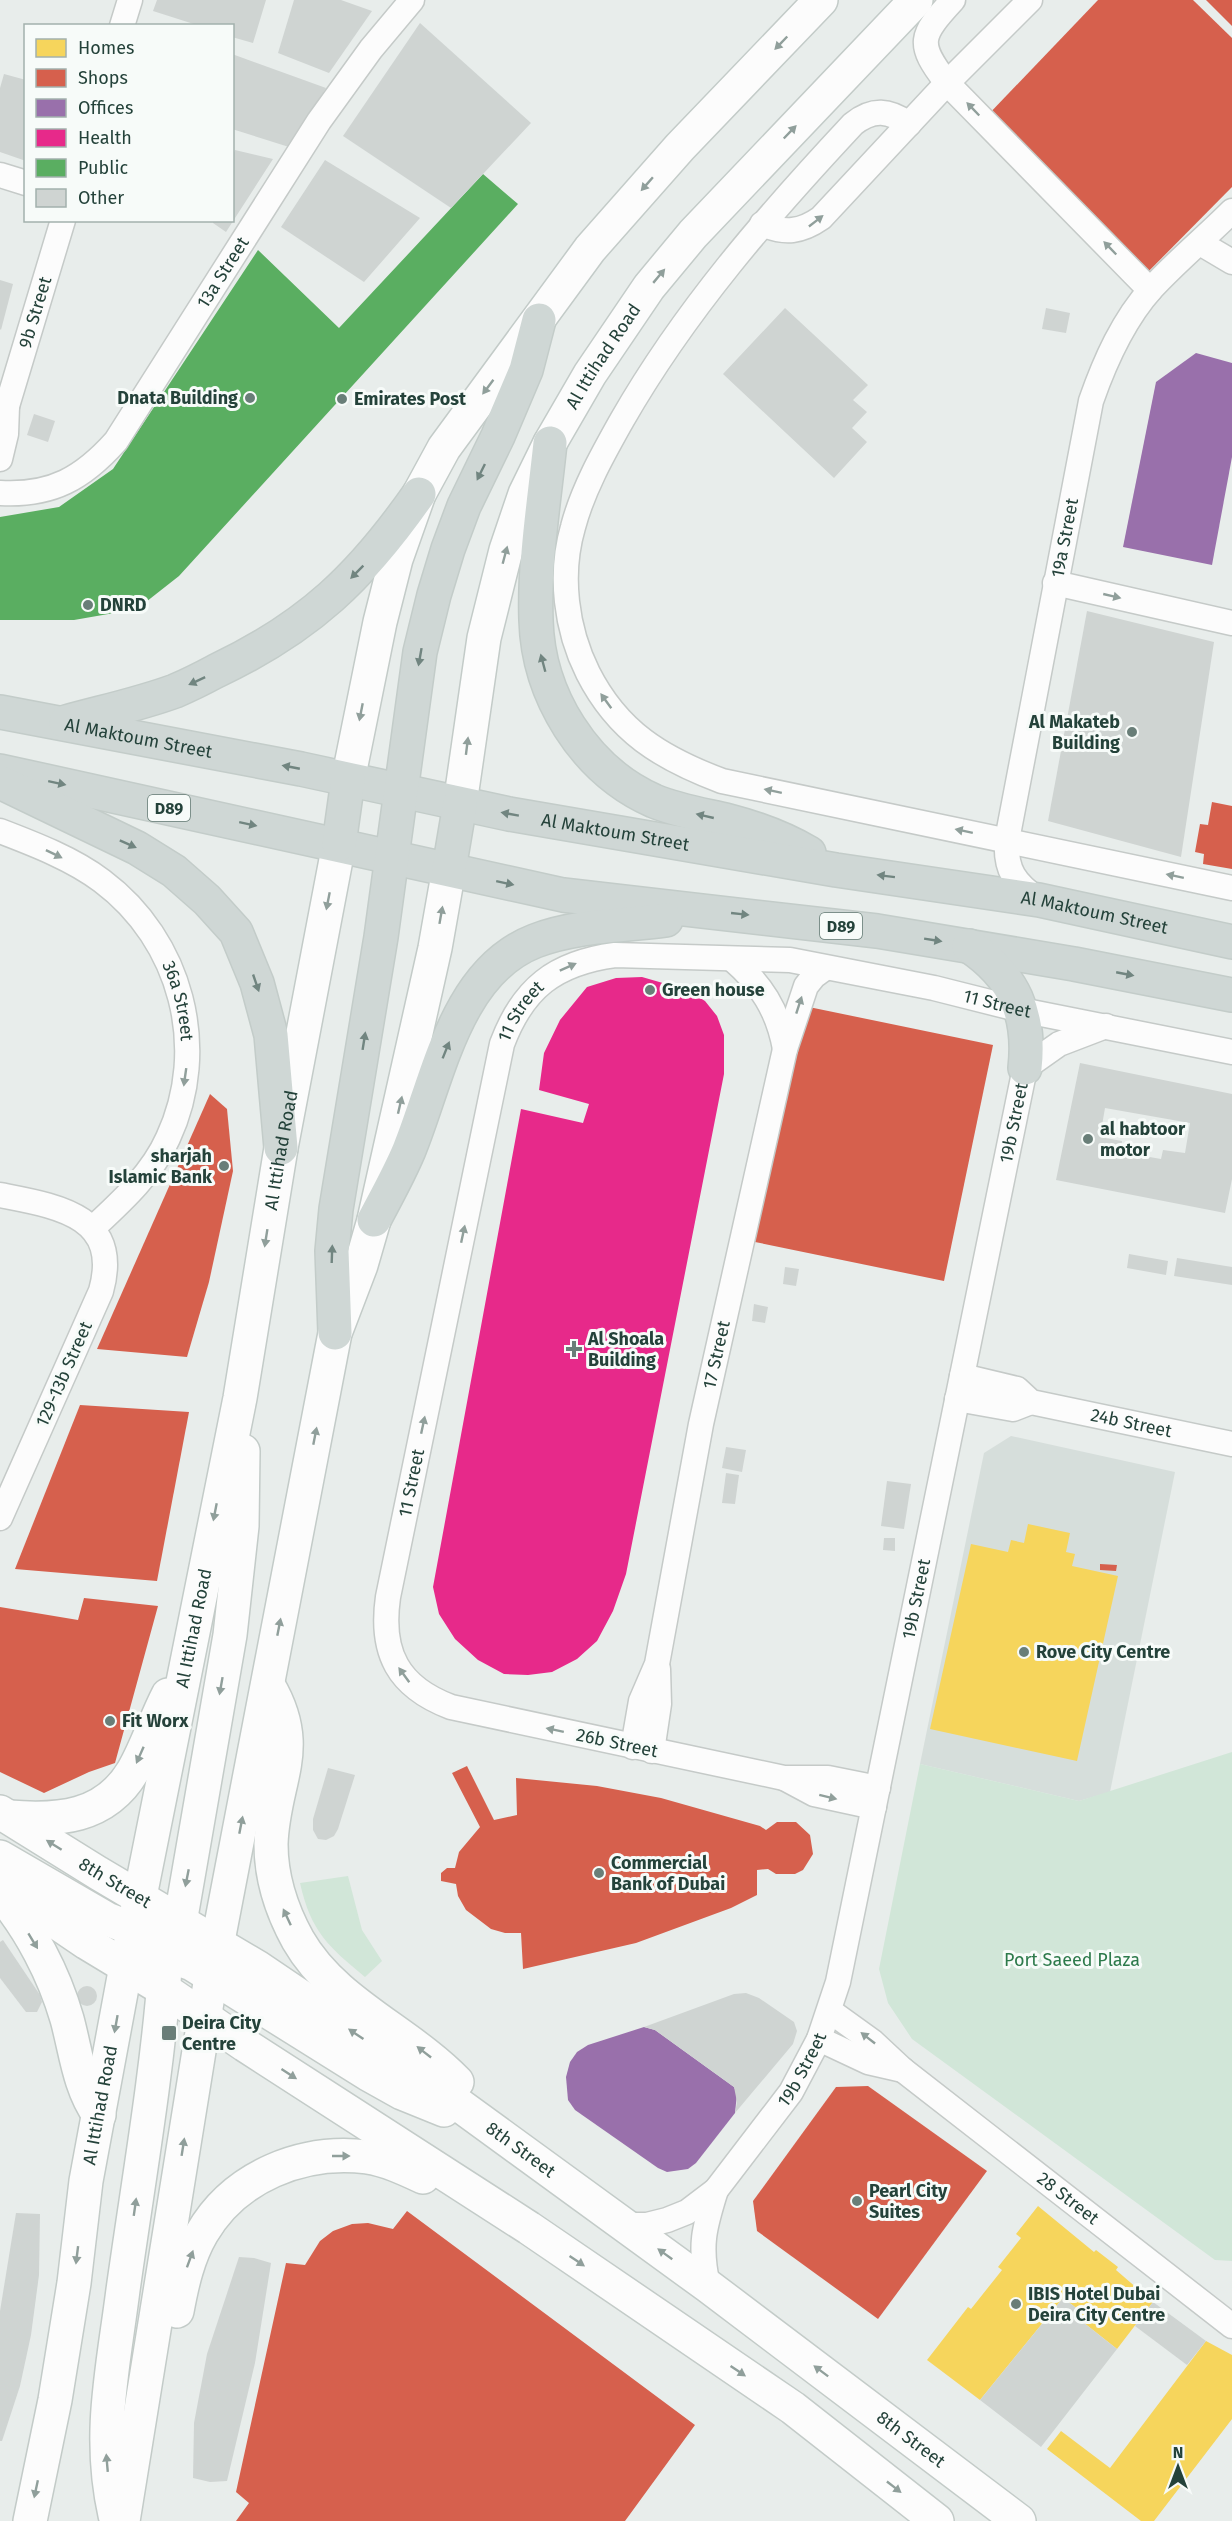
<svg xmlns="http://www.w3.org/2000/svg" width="1232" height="2521" font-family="'Fira Sans',sans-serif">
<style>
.built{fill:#d6dedb}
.green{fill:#d1e6d8}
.homes{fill:#f6d55c}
.shops{fill:#d6604d}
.offices{fill:#9970ab}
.health{fill:#e7298a}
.public{fill:#5aae61}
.building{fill:#cfd4d2;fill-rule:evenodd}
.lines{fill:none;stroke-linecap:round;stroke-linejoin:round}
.street-casing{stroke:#c5cac8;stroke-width:27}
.secondary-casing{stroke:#c3cbc8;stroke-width:36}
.primary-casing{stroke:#c3ccc9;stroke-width:36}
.street{stroke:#fcfcfc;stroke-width:24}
.secondary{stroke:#fcfcfc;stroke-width:33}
.primary{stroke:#cfd7d5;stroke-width:33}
.oneway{fill:#909f9b}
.oneway2{fill:#718580}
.poi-dot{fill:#697e78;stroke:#f7fbf9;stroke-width:2}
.labels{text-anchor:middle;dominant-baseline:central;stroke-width:6;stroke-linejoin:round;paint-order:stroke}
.shield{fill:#f7fbf9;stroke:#637a73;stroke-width:1.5}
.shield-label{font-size:16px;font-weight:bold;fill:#24423a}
.street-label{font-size:18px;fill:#24423a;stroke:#f7fbf9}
.poi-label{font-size:18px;font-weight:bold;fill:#24423a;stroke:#f7fbf9;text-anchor:start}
.park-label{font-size:18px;fill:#2d7a4b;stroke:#f7fbf9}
</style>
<rect width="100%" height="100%" fill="#e8edeb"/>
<polygon class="built" points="1011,1436 1175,1472 1110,1792 1079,1801 920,1764 984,1453"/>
<g class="green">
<polygon points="1232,1752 1232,2261 1215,2260 912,2039 888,2003 879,1969 920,1764 1079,1801"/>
<path d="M348,1876L362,1930L382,1961L365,1977C328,1946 311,1932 300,1883Z"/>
</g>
<g class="homes">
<polygon points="1028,1524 1070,1533 1066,1552 1075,1554 1072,1566 1118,1576 1077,1761 930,1729 971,1544 1008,1552 1011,1540 1024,1543"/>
<polygon points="893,2139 881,2154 901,2169 912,2153 926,2253 822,2268 837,2246 818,2233 803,2255 788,2153"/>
<polygon points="1038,2206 1094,2252 1096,2250 1118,2267 1116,2270 1153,2302 1117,2349 1079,2319 1083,2313 1063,2298 980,2400 927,2360 968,2307 971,2309 1002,2270 998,2267 1021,2238 1016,2234"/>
<polygon points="1206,2341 1232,2355 1232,2419 1154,2521 1141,2521 1047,2449 1061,2431 1110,2468"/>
</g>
<g class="shops">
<polygon points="1098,0 1193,0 1232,38 1232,187 1143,277 986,117"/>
<polygon points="1206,0 1232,0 1232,26"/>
<polygon points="1212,802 1232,806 1232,869 1203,864 1204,854 1195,852 1200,824 1208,825"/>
<polygon points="804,1006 993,1045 944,1281 755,1242"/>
<polygon points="210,1094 227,1109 233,1171 209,1282 187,1357 97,1349"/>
<polygon points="80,1405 189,1412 157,1581 15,1569"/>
<polygon points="1100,1564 1117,1565 1116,1571 1100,1570"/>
<polygon points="84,1598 158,1606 115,1763 89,1772 44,1793 0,1772 0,1607 78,1620"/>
<polygon points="467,1766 494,1820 517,1815 516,1778 597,1786 661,1798 760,1826 766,1830 777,1822 796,1822 810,1835 813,1854 803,1870 795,1874 776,1874 768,1869 757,1870 757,1895 731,1908 636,1943 523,1969 521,1933 505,1933 491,1929 466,1910 458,1896 456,1884 441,1881 441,1873 447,1868 455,1868 459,1852 480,1827 452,1773"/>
<polygon points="868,2086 987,2171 878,2319 757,2231 753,2201 836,2087"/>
<polygon points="407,2211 695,2425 625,2521 236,2521 249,2503 236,2492 286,2263 305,2265 320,2241 333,2231 352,2224 368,2223 393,2229"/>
</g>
<g class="offices">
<polygon points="1196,353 1232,363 1232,457 1212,565 1123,547 1156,382"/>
<polygon points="644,2027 655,2030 734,2087 737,2094 735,2113 696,2163 688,2169 667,2172 658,2168 575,2110 568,2100 566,2077 570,2062 577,2052 588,2045"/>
</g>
<polygon class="health" points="642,977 687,990 705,1001 717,1016 724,1035 724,1074 626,1574 613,1611 597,1641 577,1659 552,1672 528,1675 504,1674 478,1660 455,1639 439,1614 433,1587 521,1109 583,1123 589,1104 539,1090 544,1053 560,1020 587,987 616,978"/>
<polygon class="public" points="483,174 518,204 179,576 137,609 74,620 0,620 0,517 59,507 113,469 258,250 339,328"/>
<g class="building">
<polygon points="157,0 266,0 253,43 232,37 232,26 200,26 153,11"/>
<polygon points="294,0 341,0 372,11 329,73 278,53"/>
<polygon points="420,23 531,123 451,208 343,136"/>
<polygon points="232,54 326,88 289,147 232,129"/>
<polygon points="4,74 26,80 26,161 0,152 0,88"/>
<polygon points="235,150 273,159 226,232 213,223 213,220 232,220 232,158"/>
<polygon points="325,160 420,218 364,282 281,227"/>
<polygon points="0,280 13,284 1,330 0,329"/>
<polygon points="785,308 868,385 853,400 867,412 852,428 867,442 834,478 723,374"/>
<polygon points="1046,308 1070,313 1066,333 1042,329"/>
<polygon points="34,414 55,421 48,442 27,435"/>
<polygon points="1087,611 1214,642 1181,857 1048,821"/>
<path d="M1080,1063L1232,1094V1179L1225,1213L1056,1180ZM1105,1108L1190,1123L1185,1153L1163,1150L1161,1159L1121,1152L1122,1141L1100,1137Z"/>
<polygon points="1129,1254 1168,1261 1166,1275 1127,1268"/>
<polygon points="1177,1258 1232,1267 1232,1285 1174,1276"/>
<polygon points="785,1267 799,1269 796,1286 783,1284"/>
<polygon points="754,1304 768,1307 765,1323 752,1321"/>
<polygon points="726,1447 746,1450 742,1472 722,1468"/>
<polygon points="726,1473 739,1475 735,1504 722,1503"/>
<polygon points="887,1481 911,1484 904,1529 881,1526"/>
<polygon points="884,1538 895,1538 895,1551 883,1550"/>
<polygon points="328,1768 355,1775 338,1829 334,1836 326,1840 318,1839 313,1830 313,1819"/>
<polygon points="3,1940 40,1995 42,2002 37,2012 26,2012 0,1978 0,1942"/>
<circle cx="87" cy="1996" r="10"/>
<polygon points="746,1993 759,1998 794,2022 797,2031 793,2044 735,2113 737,2102 734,2087 655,2030 644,2027 734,1994"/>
<polygon points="16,2213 40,2214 39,2275 31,2335 20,2386 2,2441 0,2441 0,2311"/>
<polygon points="239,2257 254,2258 271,2263 255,2363 227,2481 210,2482 193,2478 194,2423 207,2354"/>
<polygon points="1063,2298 1083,2313 1079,2319 1117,2349 1041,2447 980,2400"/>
<polygon points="1153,2302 1206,2341 1187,2365 1135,2326"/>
</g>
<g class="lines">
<defs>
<g id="street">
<path d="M953,0C920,36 916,43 947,83L1150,290"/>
<polyline points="122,26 130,0"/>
<path d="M909,124C889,110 873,108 853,124C768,215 685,310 622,420C603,454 583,489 573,527C559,575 566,629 588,673C618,732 661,758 722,781L1232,888"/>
<polyline points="0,175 26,183"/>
<path d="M762,224C785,234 801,232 821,218L947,83L1030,0"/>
<polyline points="1200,243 1232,262"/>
<path id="s1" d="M0,416L7,406L63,220"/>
<polyline points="0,459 6,434 7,406"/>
<path id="s2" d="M0,493C52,496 83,478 116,441L319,121L371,49L412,0"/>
<polyline points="1055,583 1232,623"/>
<path id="s3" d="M0,831C34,844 73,859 102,881C181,940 210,1048 168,1138C152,1174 122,1201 93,1228"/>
<path id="s4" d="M1039,900C1015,884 1005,870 1007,840L1091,401C1105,361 1123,320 1152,288C1177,261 1206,237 1232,211"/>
<path d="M732,959C761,984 778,1010 785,1049"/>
<path d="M0,1195C56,1206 122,1215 101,1291L0,1518"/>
<path id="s5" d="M962,1376L1017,1389L1031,1402L1232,1444"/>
<polyline points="957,1399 1013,1409 1031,1402"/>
<path id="s6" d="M633,1747L641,1701L657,1664L701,1424L785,1049L806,986L814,976L825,968"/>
<polyline points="652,1751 659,1704 658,1669"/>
<polyline points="786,1779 814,1794 874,1807"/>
<path id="s7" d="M878,1788L828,1778H784L451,1707C398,1687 380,1653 388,1597L502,1044C523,988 555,963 615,955L790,960L934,988L1021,1010L1232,1052"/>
<path id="s8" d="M830,2011L873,2042L903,2070L1232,2326"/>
<polyline points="819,2039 868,2062 903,2070"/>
<path id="s9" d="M626,2225H647L667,2220L687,2212L716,2190L791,2092L819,2039L838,1982L1025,1068L1059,1044L1106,1026"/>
<path d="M708,2286C699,2246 704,2228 716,2190"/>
</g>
<g id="secondary">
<polyline points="348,780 380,622 396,559 419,494 444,448 590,249 680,147 821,0"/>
<path id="s10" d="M460,804L484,638L506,550L525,494L550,443L590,374L649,287L693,234L916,0"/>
<path d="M268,1685C306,1749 273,1780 271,1844C271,1877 282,1911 298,1940C334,2003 408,2031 457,2082"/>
<path id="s11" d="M0,1812L98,1873L257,1967L436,2088L708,2286L1019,2521"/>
<path d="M9,1817C58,1821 105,1818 133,1771C147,1747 155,1720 168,1695"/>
<polyline points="0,1857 107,1919 153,1937"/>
<polyline points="0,1884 87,1943 163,1989 245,2045 529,2228 793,2408 937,2521"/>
<path d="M0,1893C30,1928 54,1974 67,2019C76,2052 79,2087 99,2115"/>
<polyline points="177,1940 230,1635 242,1526 243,1451"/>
<polyline points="145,1955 164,1954 192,1964 368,2074 402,2093 444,2110"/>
<path d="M177,2311C182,2284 188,2257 202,2233C235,2176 303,2149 367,2157C387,2160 406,2169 423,2177"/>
<path d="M115,2515C97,2435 113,2369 123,2290C138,2183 157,2076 165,1969C164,1943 151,1921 140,1897"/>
<path id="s12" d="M30,2521L55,2400L74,2283L86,2181L126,1966L240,1398L281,1148L339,844"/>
<polyline points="123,2521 211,1977 335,1333 361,1265 374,1220 435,948 449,869"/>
</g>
<g id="primary">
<path d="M550,443C544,501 534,561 536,620C538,695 584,770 654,801C678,811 704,815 729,821C756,828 785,839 809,853"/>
<path id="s13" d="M0,712L301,769L509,814L836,870L1039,900L1232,942"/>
<path d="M66,722C102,712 140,704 175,691C189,685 203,678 216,671C309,627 361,577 419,494"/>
<polyline points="0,771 563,895 877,931 1074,964 1232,995"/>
<polyline points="2,783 137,848 174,871 207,900 236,932 257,983 271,1035 281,1148"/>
<polyline points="339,844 348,780"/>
<polyline points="449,869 460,804"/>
<path d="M969,946C1014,976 1031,1015 1025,1068"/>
<path d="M374,1220C386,1197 399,1174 409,1150C438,1079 455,972 535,941C576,925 623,926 666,920"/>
<polyline points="335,1333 332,1251 336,1209 381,937 420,652 434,595 448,549 464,506 498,436 526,370 539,320"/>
</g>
</defs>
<use href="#street" class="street-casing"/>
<use href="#secondary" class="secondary-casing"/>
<use href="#primary" class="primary-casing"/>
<use href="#street" class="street"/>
<use href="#secondary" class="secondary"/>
<use href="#primary" class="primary"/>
</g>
<defs><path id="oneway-solid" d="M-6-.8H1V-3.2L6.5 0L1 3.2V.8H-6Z" transform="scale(1.5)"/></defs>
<g class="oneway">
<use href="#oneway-solid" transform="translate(781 43) rotate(134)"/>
<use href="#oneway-solid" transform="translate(973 109) rotate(-134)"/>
<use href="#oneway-solid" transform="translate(790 132) rotate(-46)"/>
<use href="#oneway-solid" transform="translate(647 184) rotate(131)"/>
<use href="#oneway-solid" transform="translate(816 221) rotate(-38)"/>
<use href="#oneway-solid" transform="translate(1110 248) rotate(-134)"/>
<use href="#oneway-solid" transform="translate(659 276) rotate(-50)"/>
<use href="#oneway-solid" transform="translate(488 387) rotate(127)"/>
<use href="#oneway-solid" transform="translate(505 555) rotate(-75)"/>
<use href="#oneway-solid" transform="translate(1112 596) rotate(13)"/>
<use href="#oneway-solid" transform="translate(606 701) rotate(-126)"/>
<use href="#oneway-solid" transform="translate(361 712) rotate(101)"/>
<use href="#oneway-solid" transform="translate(467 746) rotate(-83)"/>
<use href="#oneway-solid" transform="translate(773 791) rotate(-168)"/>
<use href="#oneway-solid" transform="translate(964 831) rotate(-168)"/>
<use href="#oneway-solid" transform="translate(54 854) rotate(26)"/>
<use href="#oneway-solid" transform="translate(1175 876) rotate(-168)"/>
<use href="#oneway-solid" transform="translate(328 901) rotate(101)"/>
<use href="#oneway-solid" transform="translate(441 915) rotate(-80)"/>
<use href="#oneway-solid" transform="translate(568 967) rotate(-24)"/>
<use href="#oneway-solid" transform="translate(799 1005) rotate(-72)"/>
<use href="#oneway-solid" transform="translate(185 1077) rotate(98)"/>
<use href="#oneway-solid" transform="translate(400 1105) rotate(-77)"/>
<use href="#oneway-solid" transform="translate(463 1234) rotate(-78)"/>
<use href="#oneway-solid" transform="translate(266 1238) rotate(99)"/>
<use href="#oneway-solid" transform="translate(423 1425) rotate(-78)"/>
<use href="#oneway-solid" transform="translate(315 1436) rotate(-79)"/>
<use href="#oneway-solid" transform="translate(215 1512) rotate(101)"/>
<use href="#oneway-solid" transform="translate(279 1627) rotate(-79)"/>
<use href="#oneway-solid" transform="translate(404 1675) rotate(-126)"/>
<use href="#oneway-solid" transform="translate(221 1686) rotate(100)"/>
<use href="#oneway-solid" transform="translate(555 1730) rotate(-168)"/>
<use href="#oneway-solid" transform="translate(140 1755) rotate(114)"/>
<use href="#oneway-solid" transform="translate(828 1797) rotate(14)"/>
<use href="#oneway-solid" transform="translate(241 1825) rotate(-79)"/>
<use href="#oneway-solid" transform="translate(54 1845) rotate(-148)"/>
<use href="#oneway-solid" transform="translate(187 1878) rotate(101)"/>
<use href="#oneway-solid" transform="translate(287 1917) rotate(-115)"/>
<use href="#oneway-solid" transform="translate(33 1941) rotate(59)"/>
<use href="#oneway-solid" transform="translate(116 2024) rotate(100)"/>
<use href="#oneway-solid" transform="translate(356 2034) rotate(-146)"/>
<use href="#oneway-solid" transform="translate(868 2038) rotate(-142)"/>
<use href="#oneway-solid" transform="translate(424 2052) rotate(-142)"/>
<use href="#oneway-solid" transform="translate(289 2074) rotate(33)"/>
<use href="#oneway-solid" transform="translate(183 2147) rotate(-81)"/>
<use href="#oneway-solid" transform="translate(341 2156)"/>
<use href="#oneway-solid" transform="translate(135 2207) rotate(-82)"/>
<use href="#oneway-solid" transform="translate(665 2254) rotate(-144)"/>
<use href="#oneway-solid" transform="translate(77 2255) rotate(97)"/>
<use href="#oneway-solid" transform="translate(190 2259) rotate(-70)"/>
<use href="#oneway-solid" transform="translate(577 2261) rotate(34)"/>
<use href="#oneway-solid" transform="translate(738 2371) rotate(34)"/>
<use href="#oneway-solid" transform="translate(821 2371) rotate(-143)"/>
<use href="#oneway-solid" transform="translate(107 2463) rotate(-95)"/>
<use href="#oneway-solid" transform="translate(894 2487) rotate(38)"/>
<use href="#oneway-solid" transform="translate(36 2489) rotate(102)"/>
</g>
<g class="oneway2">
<use href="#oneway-solid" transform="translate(481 472) rotate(116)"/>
<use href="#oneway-solid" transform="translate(357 572) rotate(135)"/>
<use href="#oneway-solid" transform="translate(420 657) rotate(100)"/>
<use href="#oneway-solid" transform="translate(543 663) rotate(-105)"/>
<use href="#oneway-solid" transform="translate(197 681) rotate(155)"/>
<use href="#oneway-solid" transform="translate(291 767) rotate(-169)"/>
<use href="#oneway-solid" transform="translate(57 783) rotate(12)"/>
<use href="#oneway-solid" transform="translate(510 814) rotate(-170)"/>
<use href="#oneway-solid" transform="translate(705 816) rotate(-167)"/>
<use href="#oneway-solid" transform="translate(248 824) rotate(12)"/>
<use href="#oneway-solid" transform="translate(128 844) rotate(24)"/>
<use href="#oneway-solid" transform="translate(886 876) rotate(-173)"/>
<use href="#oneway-solid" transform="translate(505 883) rotate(12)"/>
<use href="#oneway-solid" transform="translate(740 914) rotate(6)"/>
<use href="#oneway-solid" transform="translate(933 940) rotate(9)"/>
<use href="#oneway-solid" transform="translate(1125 974) rotate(11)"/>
<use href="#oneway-solid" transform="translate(256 983) rotate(71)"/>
<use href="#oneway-solid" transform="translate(364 1041) rotate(-81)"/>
<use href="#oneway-solid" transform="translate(446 1050) rotate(-68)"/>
<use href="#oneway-solid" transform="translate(332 1254) rotate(-88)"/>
</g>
<g class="poi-dot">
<circle cx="250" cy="398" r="6"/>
<circle cx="342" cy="399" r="6"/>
<circle cx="88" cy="605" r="6"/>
<circle cx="1132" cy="732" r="6"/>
<circle cx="650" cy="990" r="6"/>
<circle cx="1088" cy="1139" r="6"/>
<circle cx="224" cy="1166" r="6"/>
<path d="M571 1340h6v6h6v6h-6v6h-6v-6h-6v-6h6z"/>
<circle cx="1024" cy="1652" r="6"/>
<circle cx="110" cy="1721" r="6"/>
<circle cx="599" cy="1873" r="6"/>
<rect x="161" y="2025" width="16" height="16" rx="3"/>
<circle cx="857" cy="2201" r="6"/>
<circle cx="1016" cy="2304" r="6"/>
</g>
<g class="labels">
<g class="shield">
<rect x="148" y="795" width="42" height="26" rx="4.5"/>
<rect x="820" y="913" width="42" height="26" rx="4.5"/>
</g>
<g class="shield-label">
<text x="169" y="808">D89</text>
<text x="841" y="926">D89</text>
</g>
<g class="street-label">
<text stroke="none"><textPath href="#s2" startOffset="332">13a Street</textPath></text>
<text stroke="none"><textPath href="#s1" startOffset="110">9b Street</textPath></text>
<text stroke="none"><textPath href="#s10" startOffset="476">Al Ittihad Road</textPath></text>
<text stroke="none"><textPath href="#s4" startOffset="380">19a Street</textPath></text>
<text stroke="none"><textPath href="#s13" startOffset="141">Al Maktoum Street</textPath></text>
<text stroke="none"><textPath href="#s13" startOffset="627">Al Maktoum Street</textPath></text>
<text stroke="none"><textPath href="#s13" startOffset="1113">Al Maktoum Street</textPath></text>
<text stroke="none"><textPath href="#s3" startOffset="260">36a Street</textPath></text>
<text stroke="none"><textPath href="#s7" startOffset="1680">11 Street</textPath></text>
<text stroke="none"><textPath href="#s7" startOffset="1178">11 Street</textPath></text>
<text stroke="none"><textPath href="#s9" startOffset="1220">19b Street</textPath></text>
<text stroke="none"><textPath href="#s12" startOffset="1394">Al Ittihad Road</textPath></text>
<text stroke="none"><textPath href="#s6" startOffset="402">17 Street</textPath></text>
<text transform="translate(64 1374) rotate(-66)">129-13b Street</text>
<text stroke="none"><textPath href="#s5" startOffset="178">24b Street</textPath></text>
<text stroke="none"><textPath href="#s7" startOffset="692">11 Street</textPath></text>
<text stroke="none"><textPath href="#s9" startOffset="734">19b Street</textPath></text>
<text stroke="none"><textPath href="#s12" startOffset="908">Al Ittihad Road</textPath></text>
<text transform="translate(617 1743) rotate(12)">26b Street</text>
<text stroke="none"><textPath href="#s11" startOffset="135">8th Street</textPath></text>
<text stroke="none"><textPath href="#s9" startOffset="248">19b Street</textPath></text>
<text stroke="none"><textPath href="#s12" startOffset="422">Al Ittihad Road</textPath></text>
<text stroke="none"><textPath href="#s11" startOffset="621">8th Street</textPath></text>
<text stroke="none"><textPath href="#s8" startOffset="303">28 Street</textPath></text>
<text stroke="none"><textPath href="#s11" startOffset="1107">8th Street</textPath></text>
</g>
<g class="poi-label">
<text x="238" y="398" text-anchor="end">Dnata Building</text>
<text x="354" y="399">Emirates Post</text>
<text x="100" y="605">DNRD</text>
<text x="1120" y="722" text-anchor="end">Al Makateb<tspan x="1120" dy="21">Building</tspan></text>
<text x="662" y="990">Green house</text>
<text x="1100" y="1129">al habtoor<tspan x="1100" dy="21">motor</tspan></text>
<text x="212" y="1156" text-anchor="end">sharjah<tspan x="212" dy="21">Islamic Bank</tspan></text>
<text x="588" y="1339">Al Shoala<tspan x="588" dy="21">Building</tspan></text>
<text x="1036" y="1652">Rove City Centre</text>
<text x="122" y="1721">Fit Worx</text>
<text x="611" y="1863">Commercial<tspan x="611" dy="21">Bank of Dubai</tspan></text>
<text x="182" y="2023">Deira City<tspan x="182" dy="21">Centre</tspan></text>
<text x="869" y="2191">Pearl City<tspan x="869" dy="21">Suites</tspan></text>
<text x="1028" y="2294">IBIS Hotel Dubai<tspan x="1028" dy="21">Deira City Centre</tspan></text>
</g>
<g class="park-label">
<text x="1072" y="1960">Port Saeed Plaza</text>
</g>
</g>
<rect x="24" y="24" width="210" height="198" fill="#f7fbf9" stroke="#a3b1ad" stroke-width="1.5"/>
<rect x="36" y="39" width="30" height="18" fill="#f6d55c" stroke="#a3b1ad" stroke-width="1.5"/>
<text x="78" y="54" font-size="18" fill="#24423a">Homes</text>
<rect x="36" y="69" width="30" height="18" fill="#d6604d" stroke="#a3b1ad" stroke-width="1.5"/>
<text x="78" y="84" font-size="18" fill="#24423a">Shops</text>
<rect x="36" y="99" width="30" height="18" fill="#9970ab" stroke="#a3b1ad" stroke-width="1.5"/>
<text x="78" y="114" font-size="18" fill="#24423a">Offices</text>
<rect x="36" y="129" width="30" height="18" fill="#e7298a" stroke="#a3b1ad" stroke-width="1.5"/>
<text x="78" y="144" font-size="18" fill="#24423a">Health</text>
<rect x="36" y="159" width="30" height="18" fill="#5aae61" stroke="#a3b1ad" stroke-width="1.5"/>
<text x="78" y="174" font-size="18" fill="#24423a">Public</text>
<rect x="36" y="189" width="30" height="18" fill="#cfd4d2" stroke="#a3b1ad" stroke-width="1.5"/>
<text x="78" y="204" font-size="18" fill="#24423a">Other</text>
<g transform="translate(1178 2467)" stroke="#f7fbf9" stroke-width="4.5" paint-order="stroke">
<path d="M0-4.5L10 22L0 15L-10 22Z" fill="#24423a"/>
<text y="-9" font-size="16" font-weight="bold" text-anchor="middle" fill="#24423a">N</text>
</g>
</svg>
